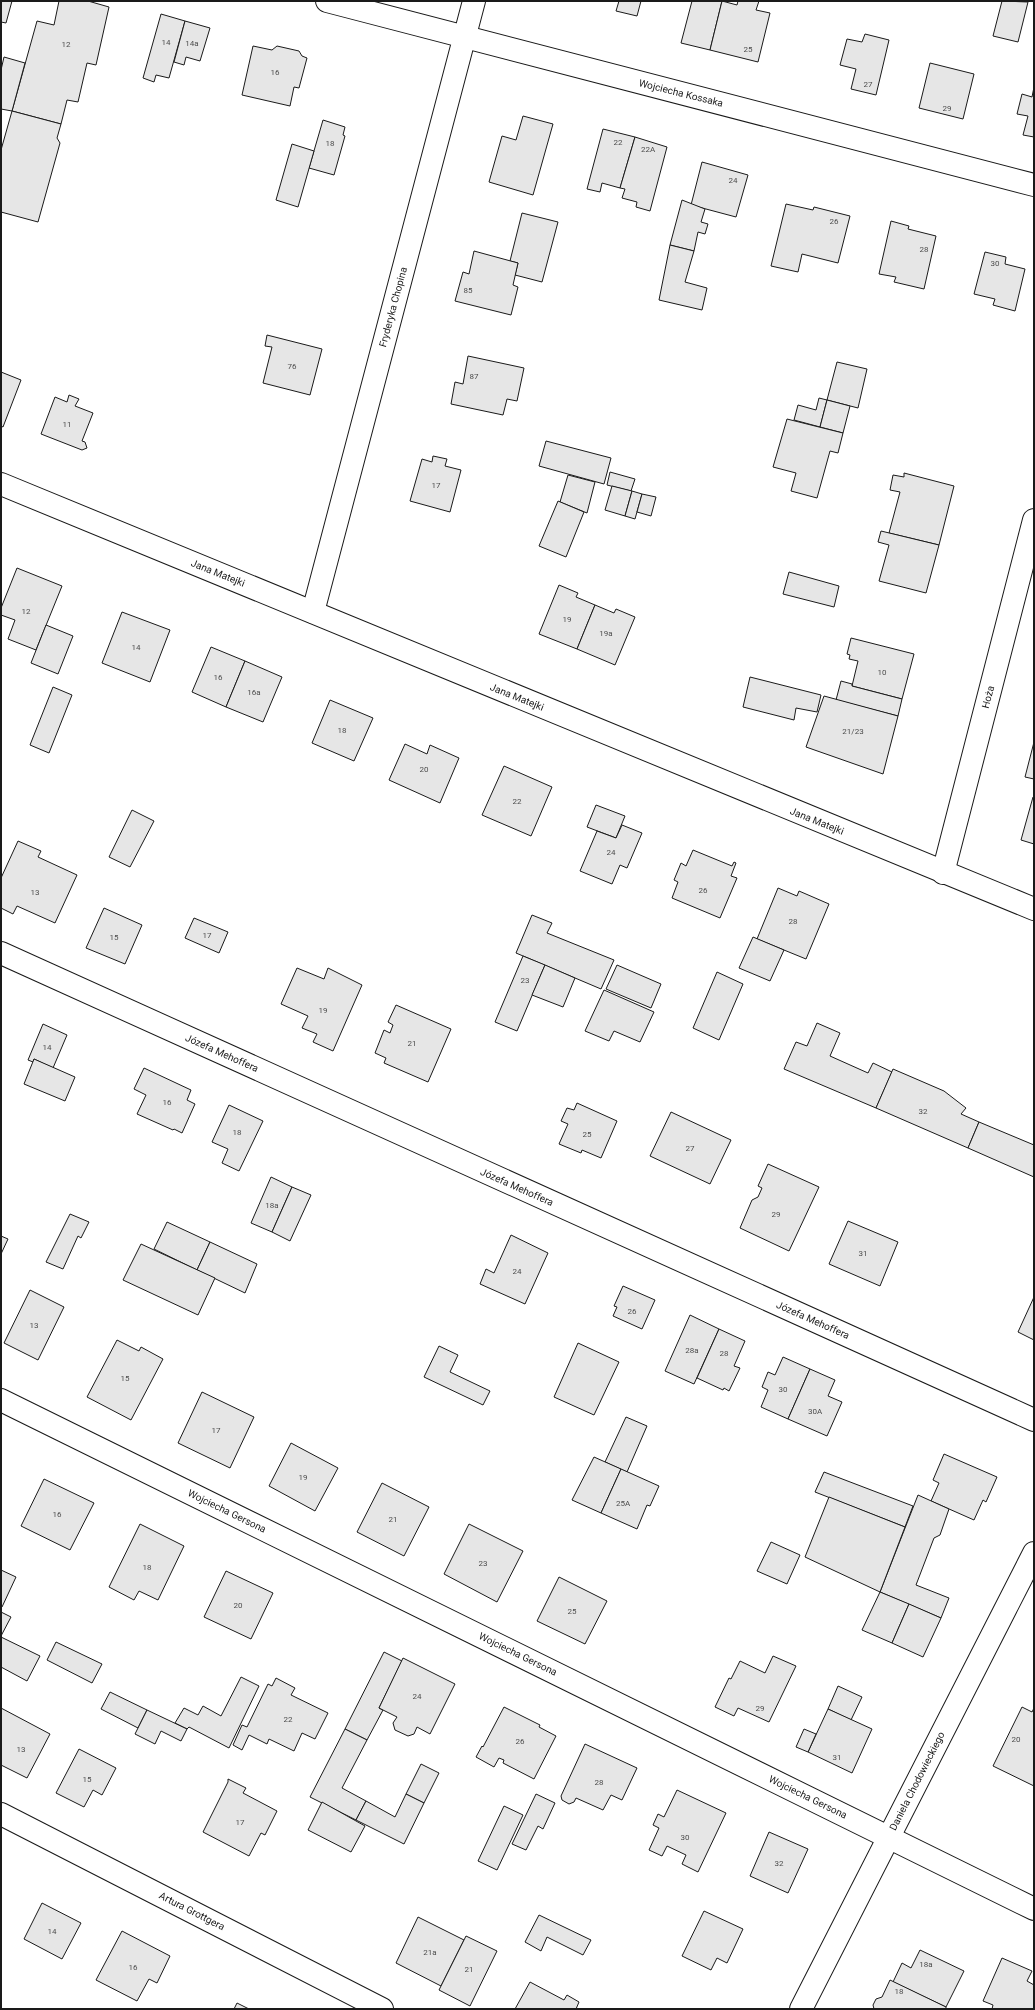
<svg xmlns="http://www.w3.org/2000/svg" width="1035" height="2010" font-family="Roboto,sans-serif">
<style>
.building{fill:#e6e6e6;stroke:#1a1a1a}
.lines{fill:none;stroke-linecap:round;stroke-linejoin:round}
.minor-casing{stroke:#1a1a1a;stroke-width:24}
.minor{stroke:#fff;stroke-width:22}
.labels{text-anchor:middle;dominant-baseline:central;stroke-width:3;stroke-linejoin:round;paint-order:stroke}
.number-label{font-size:8px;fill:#4d4d4d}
.street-label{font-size:10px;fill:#1a1a1a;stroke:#fff}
</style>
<rect width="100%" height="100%" fill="#fff"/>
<g class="building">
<polygon points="1,1 12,1 6,23 1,22"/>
<polygon points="59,1 88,1 109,7 96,65 87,63 78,102 67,100 61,124 12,111 37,21 54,25"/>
<polygon points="619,1 641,1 637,16 616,11"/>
<polygon points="692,1 722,1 710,50 681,43"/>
<polygon points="722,1 737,5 738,1 759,1 756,10 770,13 758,62 710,50"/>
<polygon points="1002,1 1028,2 1018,42 993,36"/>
<polygon points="161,14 185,21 169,78 156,75 154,82 143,78"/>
<polygon points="185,21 210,28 200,61 186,57 184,65 174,62"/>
<polygon points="865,34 889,40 876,95 851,89 856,69 840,65 847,39 862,42"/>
<polygon points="253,46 272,50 277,46 299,51 302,56 307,58 299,88 294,87 290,106 242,95"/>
<polygon points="4,57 25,63 12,111 1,109 1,70"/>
<polygon points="930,63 974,74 963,119 919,108"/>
<polygon points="1034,87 1034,137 1023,135 1028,116 1017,114 1022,94 1032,97"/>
<polygon points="12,111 61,124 57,138 60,143 38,222 1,212 1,150"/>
<polygon points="523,116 553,124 533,195 489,182 502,136 516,140"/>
<polygon points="323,120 345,127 343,135 345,136 334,175 309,168"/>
<polygon points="603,129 635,137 620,188 602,183 600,192 587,189"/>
<polygon points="635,137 667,147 650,211 636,207 637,202 622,198 625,189 620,188"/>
<polygon points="292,144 314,151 298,207 276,200"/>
<polygon points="702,162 748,175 736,217 691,205"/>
<polygon points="682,200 705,209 701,222 708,224 705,234 698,232 694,251 670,245"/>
<polygon points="786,204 813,210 814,207 850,216 838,263 802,254 798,272 771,266"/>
<polygon points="522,213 558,222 542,282 515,275 518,263 510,261"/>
<polygon points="891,221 909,226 908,229 936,236 924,289 894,282 896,277 879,274"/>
<polygon points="670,245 694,251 685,282 707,288 702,310 659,300"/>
<polygon points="474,251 518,263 513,285 518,287 511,315 455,301 463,272 469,274"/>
<polygon points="985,252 1006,257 1005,264 1025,269 1015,311 993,305 995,299 974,294"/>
<polygon points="267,335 322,349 310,395 263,383 272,347 265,346"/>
<polygon points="468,356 524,368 517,401 507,399 503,415 451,404 455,382 463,384"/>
<polygon points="837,362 867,369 858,408 827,400"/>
<polygon points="1,372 21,380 3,427 1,426"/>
<polygon points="69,395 79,399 75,406 93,413 82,441 85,442 87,448 82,450 41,434 55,397 67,402"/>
<polygon points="819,398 827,400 820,427 794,420 798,405 816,410"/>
<polygon points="827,400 850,406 843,433 820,427"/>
<polygon points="787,419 843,433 838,453 830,451 817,498 791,491 796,473 773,467"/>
<polygon points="546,441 611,458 604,484 539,466"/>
<polygon points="433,456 447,459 445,466 461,470 450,512 410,501 422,459 432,462"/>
<polygon points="610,472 635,479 631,491 607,485"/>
<polygon points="904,473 954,486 939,545 889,533 900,492 890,490 893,475 904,477"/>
<polygon points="568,475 595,482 587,513 560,502"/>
<polygon points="612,486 632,491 625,516 605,510"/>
<polygon points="632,491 642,494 635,519 625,516"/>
<polygon points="642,494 656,497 651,516 637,512"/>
<polygon points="558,501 584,512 566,557 539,546"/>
<polygon points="881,531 939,545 926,593 879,581 889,545 878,542"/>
<polygon points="17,568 62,586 36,650 8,639 15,620 1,615 1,608"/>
<polygon points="789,572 839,586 834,607 783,594"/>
<polygon points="559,585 578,593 576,597 595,605 577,649 539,634"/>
<polygon points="595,605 614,613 616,609 635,617 615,665 577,649"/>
<polygon points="122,612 170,630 150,682 102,663"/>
<polygon points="46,625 73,636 58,674 31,663"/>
<polygon points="851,638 914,654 902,699 852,686 858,661 849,659 850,655 847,654"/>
<polygon points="211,647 245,661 226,707 192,692"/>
<polygon points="245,661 282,677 263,722 226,707"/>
<polygon points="750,677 821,695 817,712 796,708 794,720 743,707"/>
<polygon points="841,681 852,684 852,686 902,699 898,716 836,700"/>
<polygon points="53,687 72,695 49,753 30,745"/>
<polygon points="824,696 898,716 883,774 806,747"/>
<polygon points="330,700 373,718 354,761 312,743"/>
<polygon points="1034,742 1034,779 1025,777"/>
<polygon points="405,744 427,754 430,745 459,758 440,803 389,780"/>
<polygon points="504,766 552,787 531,836 482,815"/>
<polygon points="1033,797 1034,797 1034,844 1021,840"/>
<polygon points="596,805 625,816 616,838 587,827"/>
<polygon points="132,810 154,821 130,867 109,857"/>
<polygon points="622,825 642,833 627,868 620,865 612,884 580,871 597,831 616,838"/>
<polygon points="18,841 41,851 38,857 77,875 55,923 17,906 13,914 1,908 1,878"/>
<polygon points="693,850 732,866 734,862 736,863 731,876 737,878 720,918 672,898 678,882 674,880 681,863 686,866"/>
<polygon points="778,888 797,896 799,891 829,904 806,959 757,939"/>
<polygon points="104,908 142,925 125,964 86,948"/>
<polygon points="532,915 552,923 547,933 614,960 601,989 516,953"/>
<polygon points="194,918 228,932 219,953 185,938"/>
<polygon points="753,937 784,950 770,981 739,968"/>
<polygon points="523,956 545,965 517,1031 495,1022"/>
<polygon points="545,965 575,978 563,1007 532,995"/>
<polygon points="617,965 661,984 651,1008 606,989"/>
<polygon points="297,968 324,979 328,968 362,985 333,1051 313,1042 317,1034 302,1028 308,1016 281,1004"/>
<polygon points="717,972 743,984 719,1040 693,1028"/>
<polygon points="604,990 654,1012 640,1042 614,1031 609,1041 585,1031"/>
<polygon points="396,1005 451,1029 428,1082 384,1063 386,1058 375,1053 384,1030 390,1033 393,1025 388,1022"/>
<polygon points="817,1023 840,1033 830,1056 868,1073 873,1063 892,1072 876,1108 784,1069 796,1042 807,1046"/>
<polygon points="43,1024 67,1035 53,1068 34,1059 33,1062 28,1060"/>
<polygon points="34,1059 75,1077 65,1101 24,1084"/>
<polygon points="144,1068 191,1090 187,1100 195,1104 182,1133 174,1129 173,1130 137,1114 146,1095 134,1089"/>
<polygon points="893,1069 944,1091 966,1108 961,1114 979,1122 968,1148 876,1108"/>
<polygon points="577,1103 617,1121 601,1158 582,1150 581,1153 559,1144 568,1124 561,1121 567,1108 574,1110"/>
<polygon points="229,1105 263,1121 239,1171 222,1163 228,1149 212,1142"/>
<polygon points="671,1112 731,1140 710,1184 650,1156"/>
<polygon points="979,1122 1034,1145 1034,1177 968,1148"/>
<polygon points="768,1164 819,1187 789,1251 740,1228 752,1200 758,1197 762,1188 758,1186"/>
<polygon points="271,1177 292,1187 272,1232 251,1223"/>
<polygon points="292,1187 311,1195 290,1241 272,1232"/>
<polygon points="70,1214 89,1222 81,1238 78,1236 63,1269 46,1262"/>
<polygon points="848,1221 898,1242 880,1286 829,1264"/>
<polygon points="167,1222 210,1242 197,1270 154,1249"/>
<polygon points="511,1235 548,1253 525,1304 480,1284 486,1269 494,1273"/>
<polygon points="1,1236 8,1239 1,1254"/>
<polygon points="210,1242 257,1264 245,1293 197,1270"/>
<polygon points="141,1244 215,1278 198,1315 123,1280"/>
<polygon points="623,1286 655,1300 642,1329 613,1316 617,1307 614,1306"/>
<polygon points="30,1290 64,1307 38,1360 4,1343"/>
<polygon points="1034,1297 1034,1340 1018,1332"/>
<polygon points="690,1315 719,1329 694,1384 665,1371"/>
<polygon points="719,1329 745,1341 734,1366 740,1368 729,1391 724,1388 723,1390 697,1378"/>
<polygon points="117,1340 139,1351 141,1347 163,1359 131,1420 87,1397"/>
<polygon points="578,1343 619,1362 594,1415 554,1397"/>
<polygon points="439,1346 458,1355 450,1372 490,1391 483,1405 424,1377"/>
<polygon points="783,1357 810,1369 788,1419 761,1407 768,1390 762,1387 768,1372 775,1375"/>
<polygon points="810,1369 835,1380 828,1396 842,1402 827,1436 788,1419"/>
<polygon points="202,1392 254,1417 230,1468 178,1443"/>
<polygon points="626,1417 647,1426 627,1472 605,1462"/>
<polygon points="291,1443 338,1468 315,1511 269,1486"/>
<polygon points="944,1454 997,1477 986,1502 983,1500 974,1520 931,1501 939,1483 933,1480"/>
<polygon points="594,1457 621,1469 601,1513 572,1500"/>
<polygon points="621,1469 659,1486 650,1506 647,1505 637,1529 601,1513"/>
<polygon points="824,1472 913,1506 905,1527 815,1492"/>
<polygon points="44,1479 94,1503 70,1550 21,1526"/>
<polygon points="382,1483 429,1507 404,1556 357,1532"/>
<polygon points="918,1495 949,1509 940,1535 934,1538 916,1585 949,1598 941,1618 880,1592"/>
<polygon points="829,1497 905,1527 880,1592 805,1557"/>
<polygon points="140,1524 184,1546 158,1600 139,1591 134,1600 109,1587"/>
<polygon points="469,1524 523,1551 497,1602 444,1574"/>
<polygon points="771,1542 800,1555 787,1584 757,1571"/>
<polygon points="1,1570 16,1577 2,1607 1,1607"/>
<polygon points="226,1571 273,1593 251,1639 204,1617"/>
<polygon points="559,1577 607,1601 585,1644 537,1621"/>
<polygon points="880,1592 909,1604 892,1643 862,1630"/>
<polygon points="909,1604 941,1618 923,1657 892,1643"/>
<polygon points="1,1612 11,1617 1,1636"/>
<polygon points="1,1637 40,1656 27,1681 1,1667"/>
<polygon points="56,1642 102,1664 92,1683 47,1660"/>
<polygon points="384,1652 402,1661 379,1708 383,1710 367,1740 345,1729"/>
<polygon points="773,1656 796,1666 769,1722 738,1708 734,1716 715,1707 729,1678 731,1679 740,1661 765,1673"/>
<polygon points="403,1658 455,1684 430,1734 417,1727 414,1734 408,1736 395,1730 393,1723 397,1717 379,1708"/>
<polygon points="241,1677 259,1686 229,1748 189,1727 187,1729 175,1723 184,1708 198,1715 203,1706 221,1716"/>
<polygon points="276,1678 295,1688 291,1695 328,1713 315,1739 302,1733 294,1751 269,1739 267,1744 249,1735 242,1750 233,1745 242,1725 247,1727 268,1684 272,1686"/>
<polygon points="838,1686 862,1697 851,1720 828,1709"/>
<polygon points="110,1692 147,1710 138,1728 101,1709"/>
<polygon points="504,1707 540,1725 539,1727 556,1736 534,1779 503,1763 504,1760 499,1758 494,1767 476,1757 482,1746 483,1747"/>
<polygon points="1022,1707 1032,1712 1034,1708 1034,1786 993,1766"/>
<polygon points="1,1708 50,1734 27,1778 1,1765"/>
<polygon points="828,1709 872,1729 852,1773 808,1752"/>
<polygon points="147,1710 187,1729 181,1741 161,1731 155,1744 135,1734"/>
<polygon points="345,1729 367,1740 342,1788 366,1801 356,1820 310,1797"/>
<polygon points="804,1729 816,1734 808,1752 796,1747"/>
<polygon points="585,1744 637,1768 622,1800 611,1795 603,1810 576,1798 574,1802 569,1804 562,1800 561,1796"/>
<polygon points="79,1749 116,1768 102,1795 93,1790 84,1807 56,1793"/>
<polygon points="421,1764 439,1773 424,1803 406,1794"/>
<polygon points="228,1779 246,1788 243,1793 277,1811 265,1835 261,1833 249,1856 203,1832 228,1782"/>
<polygon points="677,1790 726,1813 698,1872 682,1864 686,1855 667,1846 662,1856 649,1850 659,1828 653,1825 658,1814 664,1817"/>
<polygon points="406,1794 424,1803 404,1844 356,1820 366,1801 395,1817"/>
<polygon points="536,1794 555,1803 543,1829 538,1826 526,1850 512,1844"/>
<polygon points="322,1802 365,1826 351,1852 308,1830"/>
<polygon points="504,1806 523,1815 497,1870 478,1861"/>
<polygon points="769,1832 808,1849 788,1893 750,1876"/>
<polygon points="42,1903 81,1923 62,1959 24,1939"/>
<polygon points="704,1911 743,1929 727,1963 717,1958 711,1970 682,1956"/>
<polygon points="539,1915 591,1940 583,1955 547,1937 541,1951 525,1942"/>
<polygon points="418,1917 464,1940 441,1986 396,1963"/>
<polygon points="122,1931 170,1956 157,1983 149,1979 137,2001 96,1980"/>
<polygon points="466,1936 497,1951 470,2006 439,1990"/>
<polygon points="920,1950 964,1971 946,2007 893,1982 902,1963 911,1968"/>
<polygon points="1002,1958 1032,1971 1027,1981 1034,1985 1034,2009 992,2009 993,2005 983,2001"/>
<polygon points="890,1980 946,2007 946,2009 874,2009 873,2005 876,1999 882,1997"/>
<polygon points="530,1982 564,2000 567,1995 579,2002 576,2009 515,2009"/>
<polygon points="237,2003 249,2009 234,2009"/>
</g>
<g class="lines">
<defs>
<g id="minor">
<polyline points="327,1 1034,185"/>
<polyline points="1,484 1034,909"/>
<polyline points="313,612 474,1"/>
<polyline points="943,873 1034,520"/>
<polyline points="1,953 1034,1420"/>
<polyline points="1,1400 1034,1909"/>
<polyline points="1,1814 382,2009"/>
<polyline points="801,2009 1034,1553"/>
</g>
</defs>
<use href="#minor" class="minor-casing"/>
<use href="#minor" class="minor"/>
</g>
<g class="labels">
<g class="number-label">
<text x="166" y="42">14</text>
<text x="192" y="43">14a</text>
<text x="66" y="44">12</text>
<text x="748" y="49">25</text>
<text x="275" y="72">16</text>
<text x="868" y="84">27</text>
<text x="947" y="108">29</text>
<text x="618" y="142">22</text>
<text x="330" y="143">18</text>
<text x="648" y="149">22A</text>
<text x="733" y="180">24</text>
<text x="834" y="221">26</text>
<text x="924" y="249">28</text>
<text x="995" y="263">30</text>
<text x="468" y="290">85</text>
<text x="292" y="366">76</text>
<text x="474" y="376">87</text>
<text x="67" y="424">11</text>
<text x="436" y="485">17</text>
<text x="26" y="611">12</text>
<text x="567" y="619">19</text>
<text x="606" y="633">19a</text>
<text x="136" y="647">14</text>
<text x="882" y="672">10</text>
<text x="218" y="677">16</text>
<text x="254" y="692">16a</text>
<text x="342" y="730">18</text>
<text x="853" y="731">21/23</text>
<text x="424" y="769">20</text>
<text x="517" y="801">22</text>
<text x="611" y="852">24</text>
<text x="703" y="890">26</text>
<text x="35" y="892">13</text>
<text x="793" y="921">28</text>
<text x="207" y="935">17</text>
<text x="114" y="937">15</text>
<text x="525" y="980">23</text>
<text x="323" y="1010">19</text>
<text x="412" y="1043">21</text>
<text x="47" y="1047">14</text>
<text x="167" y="1102">16</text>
<text x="923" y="1111">32</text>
<text x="237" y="1132">18</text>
<text x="587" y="1134">25</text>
<text x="690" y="1148">27</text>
<text x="272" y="1205">18a</text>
<text x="776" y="1214">29</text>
<text x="863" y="1253">31</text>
<text x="517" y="1271">24</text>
<text x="632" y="1311">26</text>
<text x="34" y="1325">13</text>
<text x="692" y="1350">28a</text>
<text x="724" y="1353">28</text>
<text x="125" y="1378">15</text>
<text x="783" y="1389">30</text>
<text x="815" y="1411">30A</text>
<text x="216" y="1430">17</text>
<text x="303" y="1477">19</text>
<text x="623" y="1503">25A</text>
<text x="57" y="1514">16</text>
<text x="393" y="1519">21</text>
<text x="483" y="1563">23</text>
<text x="147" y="1567">18</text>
<text x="238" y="1605">20</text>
<text x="572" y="1611">25</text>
<text x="417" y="1696">24</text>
<text x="760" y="1708">29</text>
<text x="288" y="1719">22</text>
<text x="1016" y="1739">20</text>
<text x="520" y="1741">26</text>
<text x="21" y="1749">13</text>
<text x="837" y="1757">31</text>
<text x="87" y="1779">15</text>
<text x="599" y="1782">28</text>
<text x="240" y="1822">17</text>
<text x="685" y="1837">30</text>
<text x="779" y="1863">32</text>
<text x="52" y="1931">14</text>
<text x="430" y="1952">21a</text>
<text x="926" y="1964">18a</text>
<text x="133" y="1967">16</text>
<text x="469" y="1969">21</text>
<text x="899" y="1991">18</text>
</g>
<g class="street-label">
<text transform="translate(681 93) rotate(14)">Wojciecha Kossaka</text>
<text transform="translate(393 307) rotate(-75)">Fryderyka Chopina</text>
<text transform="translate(218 573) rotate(22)">Jana Matejki</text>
<text transform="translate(517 697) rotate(22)">Jana Matejki</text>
<text transform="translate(988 697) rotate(-76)">Hoża</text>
<text transform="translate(817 821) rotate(22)">Jana Matejki</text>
<text transform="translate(222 1053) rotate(24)">Józefa Mehoffera</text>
<text transform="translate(517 1187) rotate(24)">Józefa Mehoffera</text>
<text transform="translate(813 1320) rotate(24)">Józefa Mehoffera</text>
<text transform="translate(227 1511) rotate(26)">Wojciecha Gersona</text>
<text transform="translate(518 1654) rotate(26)">Wojciecha Gersona</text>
<text transform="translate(917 1781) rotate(-63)">Daniela Chodowieckiego</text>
<text transform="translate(808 1797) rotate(26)">Wojciecha Gersona</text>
<text transform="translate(192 1911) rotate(27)">Artura Grottgera</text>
</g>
</g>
<rect width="1035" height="2010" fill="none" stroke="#1a1a1a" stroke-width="4"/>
</svg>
